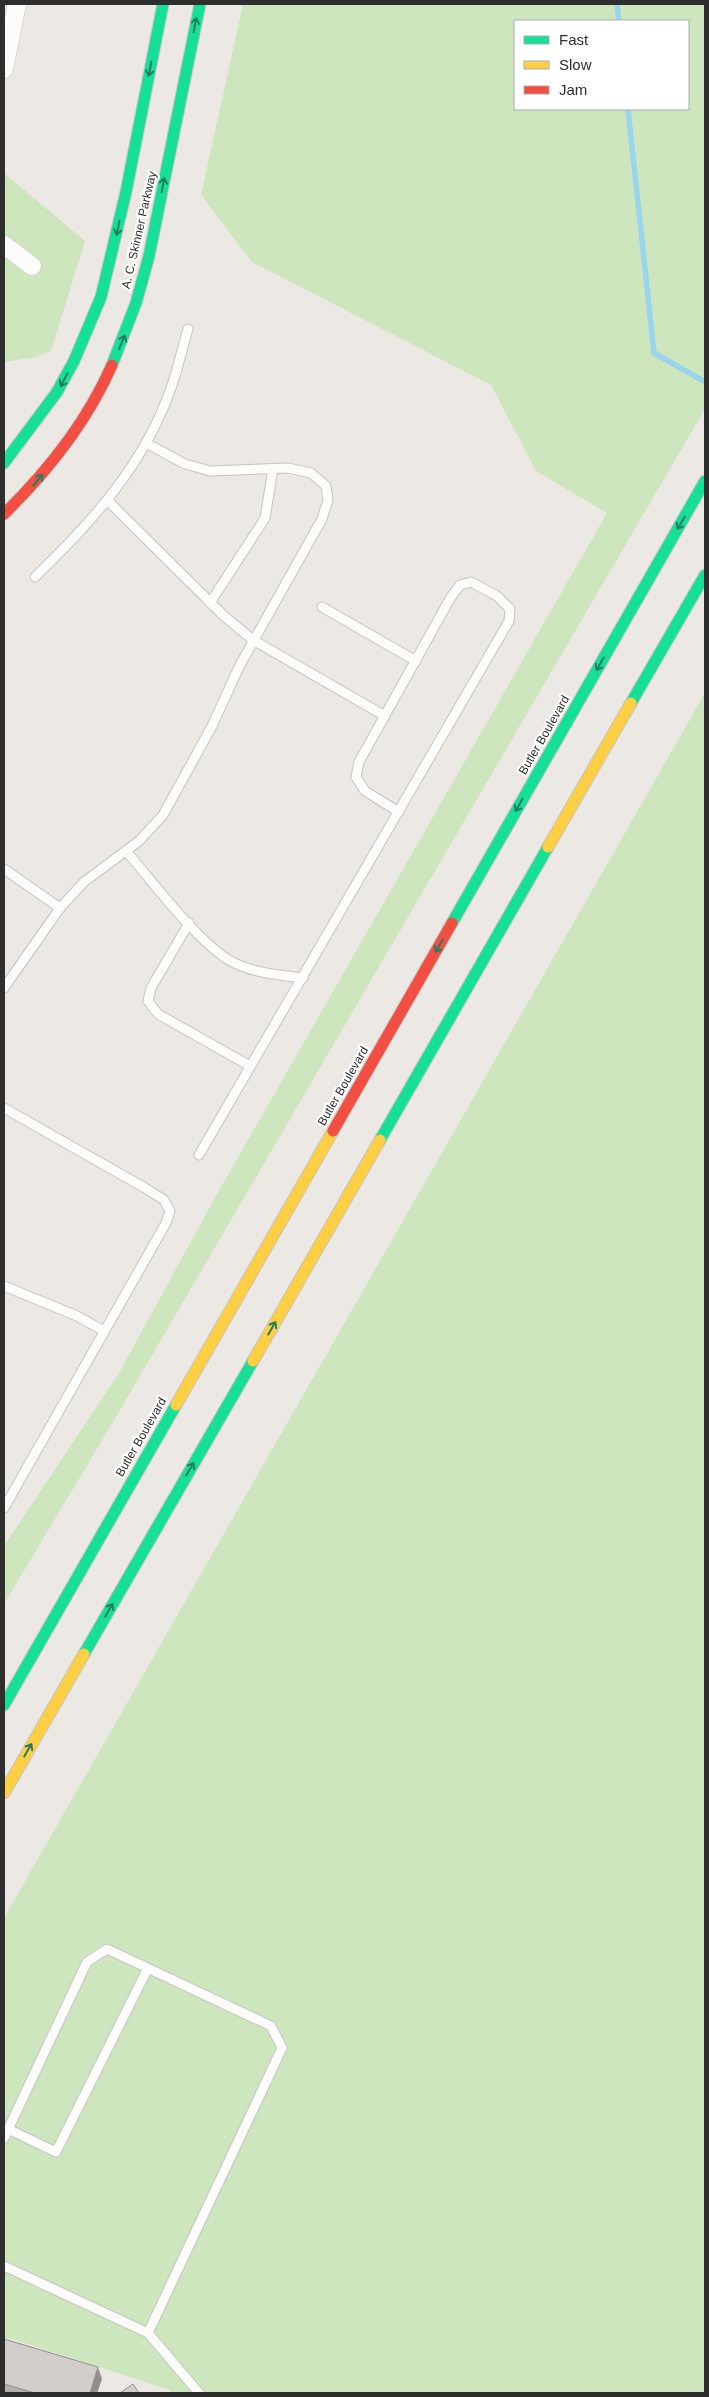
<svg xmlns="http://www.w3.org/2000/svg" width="709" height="2397" font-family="Arial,sans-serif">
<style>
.green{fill:#cee6be;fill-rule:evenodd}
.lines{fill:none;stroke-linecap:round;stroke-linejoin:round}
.stream{stroke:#99d6ec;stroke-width:5.5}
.lane-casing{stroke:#c5c4c5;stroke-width:11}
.street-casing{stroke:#c5c4c5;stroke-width:19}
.fast-casing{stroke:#c5c4c5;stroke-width:13}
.slow-casing{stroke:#c5c4c5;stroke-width:13}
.jam-casing{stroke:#c5c4c5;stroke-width:13}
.lane{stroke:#fcfcfb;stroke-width:9}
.street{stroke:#fcfcfb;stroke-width:18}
.fast{stroke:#16e098;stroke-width:11}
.slow{stroke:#ffcf43;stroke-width:11}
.jam{stroke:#f24e42;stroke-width:11}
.wall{fill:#b4b1af}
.shaded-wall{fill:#92908e}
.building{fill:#d1cecb;stroke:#92908e}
.oneway{stroke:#237e5e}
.labels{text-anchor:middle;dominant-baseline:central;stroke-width:4.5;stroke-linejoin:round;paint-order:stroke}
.street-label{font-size:12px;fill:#2e2e2e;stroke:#fff}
</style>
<rect width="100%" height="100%" fill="#ece8e4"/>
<g class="green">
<path d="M243,4H705V409L110,1427L4,1604V1546L119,1373L217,1194L607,513L536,471L491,385L252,262L201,195ZM515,21H688V109H515Z"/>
<polygon points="4,173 85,241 51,351 36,357 4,362"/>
<polygon points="705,693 705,2393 172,2393 170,2390 9,2338 4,2339 4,1918"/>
</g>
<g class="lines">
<g class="stream">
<polyline points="617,4 619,21"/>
<polyline points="628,109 654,353 705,382"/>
</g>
<defs>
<g id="lane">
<polyline points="108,501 224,616 253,640 385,716"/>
<path d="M35,577C92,522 144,465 171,388C178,369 182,349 188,329"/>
<polyline points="210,603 265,518 273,469"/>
<polyline points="322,607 416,661"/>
<path d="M126,851C153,882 195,939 229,960C251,973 279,975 303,978"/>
<polyline points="4,869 60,908"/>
<polyline points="189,923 151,988 148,1001 158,1014 250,1066"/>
<polyline points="4,988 60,908 84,882 139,841 163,815 211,728 240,665 322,519 328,500 326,486 311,473 288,468 210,471 185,464 146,443"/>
<polyline points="4,1108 145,1188 164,1200 170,1211 166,1223 4,1508"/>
<polyline points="199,1155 509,621 510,609 497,596 471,582 460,585 451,597 359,762 356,777 365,791 399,812"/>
<polyline points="4,1286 77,1316 104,1331"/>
<polyline points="8,2129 56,2152 148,1968"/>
<polyline points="4,2138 87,1962 107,1949 271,2026 282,2048 148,2333"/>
<polyline points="4,2266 148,2333 199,2393"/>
</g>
<g id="street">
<polyline points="4,69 17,4"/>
<polyline points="4,245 32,266"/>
</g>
<g id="fast">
<polyline points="112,365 136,303 149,256 200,4"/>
<polyline points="4,463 57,392 74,361 101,297 126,192 163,4"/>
<polyline points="631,703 705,575"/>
<polyline points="452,923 705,481"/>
<polyline points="380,1140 548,847"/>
<polyline points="84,1654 253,1361"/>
<polyline points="4,1705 176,1405"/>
</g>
<g id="slow">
<polyline points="548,847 631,703"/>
<polyline points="253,1361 380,1140"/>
<polyline points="176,1405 333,1131"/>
<polyline points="4,1793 84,1654"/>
</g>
<g id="jam">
<path d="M4,514C48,471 87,422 112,365"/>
<polyline points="333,1131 452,923"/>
</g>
</defs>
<use href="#lane" class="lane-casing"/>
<use href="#street" class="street-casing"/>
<use href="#fast" class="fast-casing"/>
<use href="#slow" class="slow-casing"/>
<use href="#jam" class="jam-casing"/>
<use href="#lane" class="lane"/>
<use href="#street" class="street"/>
<use href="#fast" class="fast"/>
<use href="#slow" class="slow"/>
<use href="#jam" class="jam"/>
</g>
<polygon class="wall" points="4,2339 102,2379 97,2393 4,2393"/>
<polygon class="shaded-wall" points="98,2367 102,2379 97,2393 90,2393"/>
<g class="building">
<polygon points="4,2339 98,2367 90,2393 35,2393 4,2384"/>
<polygon points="133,2384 139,2393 120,2393"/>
</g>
<defs><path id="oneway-shaft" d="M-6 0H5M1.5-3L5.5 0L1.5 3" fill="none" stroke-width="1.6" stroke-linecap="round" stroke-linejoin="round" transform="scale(1.25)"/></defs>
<g class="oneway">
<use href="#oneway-shaft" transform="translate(195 25) rotate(-79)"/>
<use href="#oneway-shaft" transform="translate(150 69) rotate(101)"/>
<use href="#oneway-shaft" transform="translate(163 185) rotate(-79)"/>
<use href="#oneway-shaft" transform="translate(118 228) rotate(102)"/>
<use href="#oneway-shaft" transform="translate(122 342) rotate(-67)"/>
<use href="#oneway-shaft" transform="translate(64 380) rotate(118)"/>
<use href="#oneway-shaft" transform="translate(38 480) rotate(-50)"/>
<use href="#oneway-shaft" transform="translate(681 523) rotate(120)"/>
<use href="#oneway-shaft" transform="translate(600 664) rotate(120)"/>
<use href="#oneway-shaft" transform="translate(519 805) rotate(120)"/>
<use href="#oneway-shaft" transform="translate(439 946) rotate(120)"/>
<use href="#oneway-shaft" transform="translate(272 1328) rotate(-60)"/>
<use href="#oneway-shaft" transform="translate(190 1469) rotate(-60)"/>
<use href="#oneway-shaft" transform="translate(109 1610) rotate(-60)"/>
<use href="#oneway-shaft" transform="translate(28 1750) rotate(-60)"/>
</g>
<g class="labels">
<g class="street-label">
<text transform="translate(139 230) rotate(-77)">A. C. Skinner Parkway</text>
<text transform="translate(544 735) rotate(-60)">Butler Boulevard</text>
<text transform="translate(343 1086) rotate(-60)">Butler Boulevard</text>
<text transform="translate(141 1437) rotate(-60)">Butler Boulevard</text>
</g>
</g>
<rect width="709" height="2397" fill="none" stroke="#2e2e2e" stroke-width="10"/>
<rect x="514" y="20" width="175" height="90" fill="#ffffff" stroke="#ababab"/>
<rect x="524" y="36" width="25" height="8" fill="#16e098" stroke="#ababab"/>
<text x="559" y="45" font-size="15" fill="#2e2e2e">Fast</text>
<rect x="524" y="61" width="25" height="8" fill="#ffcf43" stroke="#ababab"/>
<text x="559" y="70" font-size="15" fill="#2e2e2e">Slow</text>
<rect x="524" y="86" width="25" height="8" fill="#f24e42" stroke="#ababab"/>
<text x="559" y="95" font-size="15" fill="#2e2e2e">Jam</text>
</svg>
